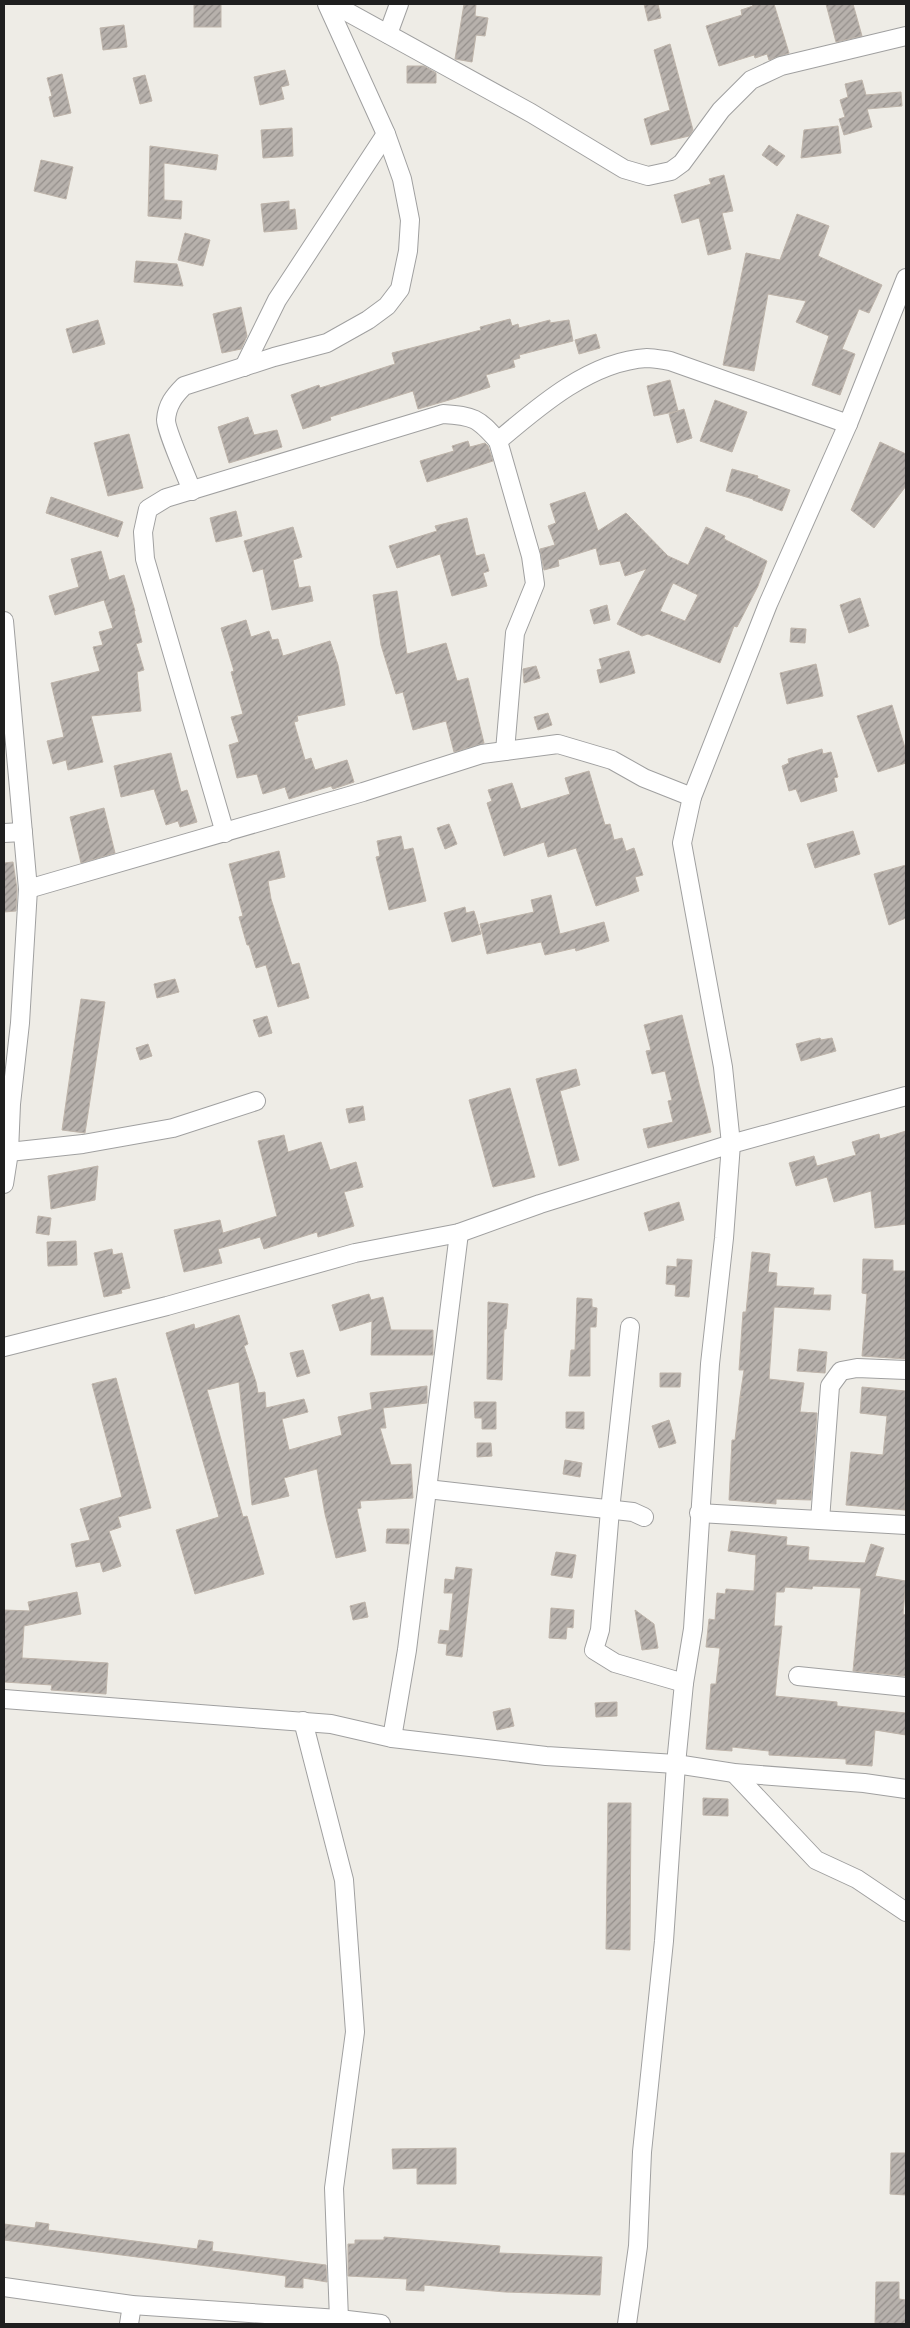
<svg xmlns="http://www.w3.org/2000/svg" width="910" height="2328" font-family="Arial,sans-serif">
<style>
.building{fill:url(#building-hatch);stroke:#beb4aa;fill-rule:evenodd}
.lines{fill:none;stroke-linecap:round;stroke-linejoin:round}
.minor-casing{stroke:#a0a0a0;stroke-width:20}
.minor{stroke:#fff;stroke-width:18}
</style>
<defs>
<pattern id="building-hatch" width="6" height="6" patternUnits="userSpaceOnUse" patternTransform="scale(1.25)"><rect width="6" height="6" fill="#b7b1ac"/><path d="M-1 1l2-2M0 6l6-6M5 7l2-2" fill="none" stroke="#948f8b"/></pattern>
</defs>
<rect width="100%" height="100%" fill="#eeece6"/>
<g class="building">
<rect x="194" y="4" width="27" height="23"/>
<polygon points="464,4 476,4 475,16 488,18 485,36 476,35 472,62 455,59"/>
<polygon points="644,4 658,4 661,18 648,21"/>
<polygon points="752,4 774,4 789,53 769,60 767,54 755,58 754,55 719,66 706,26 742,15 741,10 753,6"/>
<polygon points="826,4 853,4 862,36 836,42"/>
<polygon points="124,25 127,47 103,50 100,28"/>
<polygon points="670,44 693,130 689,136 651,145 644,119 670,110 654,50"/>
<polygon points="407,66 424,66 436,73 436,83 407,83"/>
<polygon points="285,70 289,85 281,87 284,99 260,105 254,77"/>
<polygon points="62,74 71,113 54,117 49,97 52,96 47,78"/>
<polygon points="145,75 152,101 140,104 133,78"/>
<polygon points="862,80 866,95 901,92 902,106 867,109 872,127 844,135 839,119 845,117 840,100 848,97 845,84"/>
<polygon points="838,126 841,153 801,158 804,130"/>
<polygon points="292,128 293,156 263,158 261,130"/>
<polygon points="769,145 785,156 777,166 762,155"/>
<polygon points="150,146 218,155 216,170 164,163 164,200 182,201 181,219 148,216"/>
<polygon points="41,160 73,167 66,199 34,191"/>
<polygon points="724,175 733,211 722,213 731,249 708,255 699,218 682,223 674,195 711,184 709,179"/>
<polygon points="289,201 289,210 295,209 297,229 264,232 261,204"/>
<polygon points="797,214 829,226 818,256 882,285 869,313 859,309 842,349 855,354 840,395 812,385 829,336 796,322 806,301 768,294 754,371 723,365 746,253 780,260"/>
<polygon points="185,233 210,240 203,266 178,260"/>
<polygon points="136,261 177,264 183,286 134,282"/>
<polygon points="241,307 247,336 241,349 222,353 213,314"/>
<polygon points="510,319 512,326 518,324 519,328 550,320 550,323 569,320 573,341 519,355 520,358 513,360 515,367 486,375 490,387 456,398 418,409 413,391 330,417 331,420 303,429 291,395 319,385 320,388 395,364 392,353 481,330 480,327"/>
<polygon points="98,320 105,344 73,353 66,329"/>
<polygon points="596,334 600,348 579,354 575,340"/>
<polygon points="670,380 678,411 654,416 647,386"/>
<polygon points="715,400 747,412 732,452 700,441"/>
<polygon points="684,409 692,438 677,443 669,414"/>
<polygon points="248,417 254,435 277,430 282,447 229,463 218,427"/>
<polygon points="129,434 143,488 108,496 94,443"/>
<polygon points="468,441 470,447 485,443 488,446 493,461 427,482 420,461 454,451 452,446"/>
<polygon points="880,442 906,454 906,486 874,528 851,510"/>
<polygon points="732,469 758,476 757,478 790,490 782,511 753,500 753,499 726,491"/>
<path d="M585,492L598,531L626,513L668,556L688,565L706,527L725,536L724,539L767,561L758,586L737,627L734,626L720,663L648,634L642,636L617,624L646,569L625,576L620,561L600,565L596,548L558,560L559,566L544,570L540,549L555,545L548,526L556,523L550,504ZM673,583L698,595L685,621L660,611Z"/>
<polygon points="51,497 123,522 118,537 46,513"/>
<polygon points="236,511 242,536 216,542 210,518"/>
<polygon points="467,518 476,556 484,554 489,571 483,573 487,586 452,596 440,554 397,568 389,546 437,531 435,526"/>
<polygon points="293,527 302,557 293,560 299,588 310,586 313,601 272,610 263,569 253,572 244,541"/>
<polygon points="101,551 109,580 124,575 135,611 134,611 142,642 136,644 144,670 137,672 141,711 91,716 103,762 68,770 66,760 53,764 47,741 64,737 51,683 100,671 93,647 103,645 99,632 113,628 104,600 55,615 49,596 79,587 71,559"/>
<polygon points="397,591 407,654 446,643 457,681 468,678 484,743 454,752 446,721 413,730 403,692 396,694 381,645 373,595"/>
<polygon points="860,598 869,626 849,633 840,605"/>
<polygon points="607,605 610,620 594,624 590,610"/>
<polygon points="246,620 251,637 269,631 272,640 278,639 283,656 330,641 338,665 345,705 297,716 298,721 294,722 305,760 311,758 315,770 347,760 354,782 333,789 331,786 289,799 285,787 263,794 257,774 237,778 229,745 239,742 231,717 243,714 231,672 234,671 221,628"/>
<polygon points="791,628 806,629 805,643 790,642"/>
<polygon points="629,651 635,673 600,683 597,670 602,669 599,659"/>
<polygon points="816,664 823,696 787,704 780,673"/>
<polygon points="536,666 540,678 524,683 523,669"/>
<polygon points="892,705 906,751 906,763 878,772 857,716"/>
<polygon points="548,713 552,725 538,730 534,717"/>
<polygon points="822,749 823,754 831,752 838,777 834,778 837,791 801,802 796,789 789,791 782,766 789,763 788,759"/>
<polygon points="171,753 181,792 187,790 197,822 180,827 178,821 166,825 154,789 121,797 114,766"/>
<polygon points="589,771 605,825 610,824 614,840 622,838 626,851 634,848 643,875 635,877 639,891 596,906 576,848 548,857 544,842 504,856 487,803 492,801 488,790 512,783 521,809 570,794 565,778"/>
<polygon points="104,808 115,853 81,863 70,817"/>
<polygon points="449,824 457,844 445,849 437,828"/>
<polygon points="853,831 860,854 815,868 807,844"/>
<polygon points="401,836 404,850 413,848 426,901 389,910 376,857 380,856 377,841"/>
<polygon points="279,851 285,877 268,881 271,899 292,965 299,963 309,998 278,1007 266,965 256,968 249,945 247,945 239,917 243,916 229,864"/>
<polygon points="13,862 17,889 16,911 4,912 4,863"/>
<polygon points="906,865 906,918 889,925 874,874"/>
<polygon points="551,895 560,934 604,922 609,941 576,951 575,948 545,955 541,942 487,954 480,924 534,912 531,900"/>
<polygon points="465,907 466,913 474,911 481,934 452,942 444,913"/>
<polygon points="175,979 179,992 157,998 154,984"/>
<polygon points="81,999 105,1002 85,1133 62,1130"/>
<polygon points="682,1015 711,1132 648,1148 643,1129 673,1122 668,1101 672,1100 665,1071 652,1074 646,1051 651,1050 644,1025"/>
<polygon points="267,1016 272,1033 259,1037 253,1020"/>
<polygon points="820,1038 821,1040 832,1038 836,1051 801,1061 796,1044"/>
<polygon points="148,1044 152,1056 140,1060 136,1048"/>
<polygon points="576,1069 580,1085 560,1091 579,1160 559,1166 536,1079"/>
<polygon points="510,1088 535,1177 493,1187 469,1100"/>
<polygon points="363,1106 365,1120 349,1123 346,1109"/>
<polygon points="906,1131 906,1224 875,1228 871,1191 834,1202 827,1177 796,1186 789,1163 814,1156 817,1166 856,1155 852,1142 879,1134 880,1139"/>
<polygon points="284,1135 288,1152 321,1142 330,1170 356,1162 363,1187 344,1192 354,1226 318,1237 317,1232 264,1249 260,1237 218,1249 222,1263 184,1272 174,1230 220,1220 223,1233 277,1216 258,1141"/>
<polygon points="98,1166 95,1200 51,1209 48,1176"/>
<polygon points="679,1202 684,1220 649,1231 644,1213"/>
<polygon points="38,1216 51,1218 49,1235 36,1233"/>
<polygon points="76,1241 77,1265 48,1266 47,1242"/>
<polygon points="112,1249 113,1255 122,1253 130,1288 121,1290 122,1293 104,1297 94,1253"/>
<polygon points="752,1252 770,1254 768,1272 777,1273 776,1286 814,1288 813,1295 831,1295 830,1310 774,1307 769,1379 804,1383 800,1412 817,1413 811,1500 776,1499 776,1504 729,1500 732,1440 735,1440 740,1397 743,1397 740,1397 744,1370 739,1370 743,1312 746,1312"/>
<polygon points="677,1259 692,1260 689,1297 675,1296 676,1285 666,1284 667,1266 677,1267"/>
<polygon points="863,1259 893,1260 893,1271 906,1271 906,1359 862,1356 867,1294 862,1293"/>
<polygon points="369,1294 371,1300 383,1297 391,1330 433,1330 433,1355 371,1355 372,1321 340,1331 332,1305"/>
<polygon points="577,1298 592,1299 592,1307 597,1308 596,1327 590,1327 590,1376 569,1376 571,1350 575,1350"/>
<polygon points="488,1302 508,1304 506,1329 504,1329 502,1380 487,1379"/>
<polygon points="239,1315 248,1344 244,1346 256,1382 258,1393 265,1392 266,1408 304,1399 308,1412 282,1419 289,1450 342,1435 338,1417 373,1409 372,1409 370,1393 427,1386 427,1403 383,1408 386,1428 380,1428 391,1465 411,1464 413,1498 360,1501 361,1508 357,1509 366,1551 336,1558 325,1514 317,1469 284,1478 289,1496 252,1505 239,1382 207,1390 243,1517 247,1516 264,1574 195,1594 176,1530 219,1517 166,1333 194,1324 195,1329"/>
<polygon points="799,1349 827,1352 825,1373 797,1371"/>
<polygon points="303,1350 310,1373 297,1377 290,1353"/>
<polygon points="660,1373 681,1373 680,1387 660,1387"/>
<polygon points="116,1378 151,1508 118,1517 121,1527 109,1531 121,1566 103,1572 100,1562 76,1567 71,1544 90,1540 80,1509 122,1497 92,1384"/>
<polygon points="862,1387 906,1391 905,1510 846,1505 851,1452 883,1455 887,1416 860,1413"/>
<polygon points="474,1402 496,1402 496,1429 482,1429 482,1418 475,1418"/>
<polygon points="566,1412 584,1412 584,1429 566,1428"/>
<polygon points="669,1420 676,1443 659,1448 652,1426"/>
<polygon points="477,1443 491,1443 492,1456 477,1457"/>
<polygon points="565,1460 582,1463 580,1477 563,1474"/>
<polygon points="387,1529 409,1529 409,1544 386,1543"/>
<polygon points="731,1531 787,1537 786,1545 809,1547 808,1560 865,1563 871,1544 884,1548 875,1576 906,1581 903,1614 906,1615 906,1676 853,1671 861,1588 813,1586 812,1589 785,1587 784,1592 776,1592 774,1626 782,1626 775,1696 837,1702 837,1706 906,1713 906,1735 875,1730 872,1766 846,1764 846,1759 769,1755 769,1751 732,1747 732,1751 706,1749 711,1684 716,1684 720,1648 706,1647 709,1619 715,1620 717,1593 725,1594 726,1589 754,1591 756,1555 728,1551"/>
<polygon points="556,1552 576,1555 572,1578 551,1575"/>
<polygon points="456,1567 472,1569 462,1657 446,1655 447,1644 438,1643 440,1630 449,1631 453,1593 444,1593 445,1579 454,1580"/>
<polygon points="77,1592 81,1614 24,1626 22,1658 108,1663 106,1694 51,1690 52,1685 4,1682 4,1610 30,1611 28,1602"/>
<polygon points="365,1602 368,1617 353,1620 350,1606"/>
<polygon points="551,1608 574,1610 573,1628 567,1627 566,1639 549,1638"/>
<polygon points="635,1610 654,1624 658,1648 642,1650"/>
<polygon points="617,1702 617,1716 596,1717 595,1703"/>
<polygon points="510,1708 514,1726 497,1730 493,1712"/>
<polygon points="703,1798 728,1799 728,1816 703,1815"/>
<polygon points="608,1803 631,1803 630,1950 606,1949"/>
<polygon points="456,2148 456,2184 417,2184 417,2168 393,2169 392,2149"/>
<polygon points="891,2153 906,2153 906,2195 890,2194"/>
<polygon points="36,2222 49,2224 48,2230 197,2249 199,2240 213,2242 212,2251 326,2265 327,2282 303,2278 303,2288 285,2287 286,2276 4,2240 4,2224 35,2228"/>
<polygon points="384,2237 500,2246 499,2253 602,2257 600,2295 505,2292 424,2285 424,2291 406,2290 407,2279 348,2276 348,2244 355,2244 355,2240 384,2240"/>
<polygon points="876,2282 899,2282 899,2299 906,2300 906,2324 875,2324"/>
</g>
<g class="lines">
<defs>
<g id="minor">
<polyline points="333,4 531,113 624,169 648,176 671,171 682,163 721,110 751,80 781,66 906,36"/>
<polyline points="388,34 399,4"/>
<polyline points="244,367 277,300 386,134"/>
<path d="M192,491C187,477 166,431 166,420C167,405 174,396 184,386L274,357L327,343L368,320L387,306L400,289L408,251L410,220L402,179L386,134L327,4"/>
<polyline points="4,621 28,889 20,1023 11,1104 9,1152 4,1184"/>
<path d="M505,751L515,633L535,584L531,556L498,441C539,406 591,361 647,358C654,358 663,360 670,361L848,424"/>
<polyline points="4,833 23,832"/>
<path d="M225,833L145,559L143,532L148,509L166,498L443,414C474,416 478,418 498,441"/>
<polyline points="28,889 363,792 482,754 558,744 612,760 644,778 692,797"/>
<polyline points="9,1152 83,1144 173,1128 256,1101"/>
<polyline points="630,1327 610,1510 600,1630 594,1650 615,1663 684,1683"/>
<polyline points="4,1347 167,1306 355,1253 459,1233 540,1204 731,1144 906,1096"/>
<polyline points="427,1489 633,1512 644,1517"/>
<polyline points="699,1513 906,1525"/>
<polyline points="820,1520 830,1386 841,1371 857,1368 906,1370"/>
<polyline points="798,1676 906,1687"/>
<polyline points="4,1699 331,1724 392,1738 546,1756 676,1764 734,1773 864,1783 906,1789"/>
<polyline points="303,1721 344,1880 355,2032 334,2188 339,2319"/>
<polyline points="392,1738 407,1650 459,1233"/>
<polyline points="734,1773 816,1860 857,1879 906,1912"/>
<polyline points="4,2287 132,2305 339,2319 381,2324"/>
<polyline points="129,2324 132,2305"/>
<polyline points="627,2324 638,2246 642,2152 664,1941 676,1764 684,1683 693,1629 710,1364 724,1238 731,1144 723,1067 682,843 692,797 768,604 848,424 906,278"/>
</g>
</defs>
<use href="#minor" class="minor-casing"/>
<use href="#minor" class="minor"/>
</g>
<rect width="910" height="2328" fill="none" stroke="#1f1f1f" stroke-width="10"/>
</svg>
